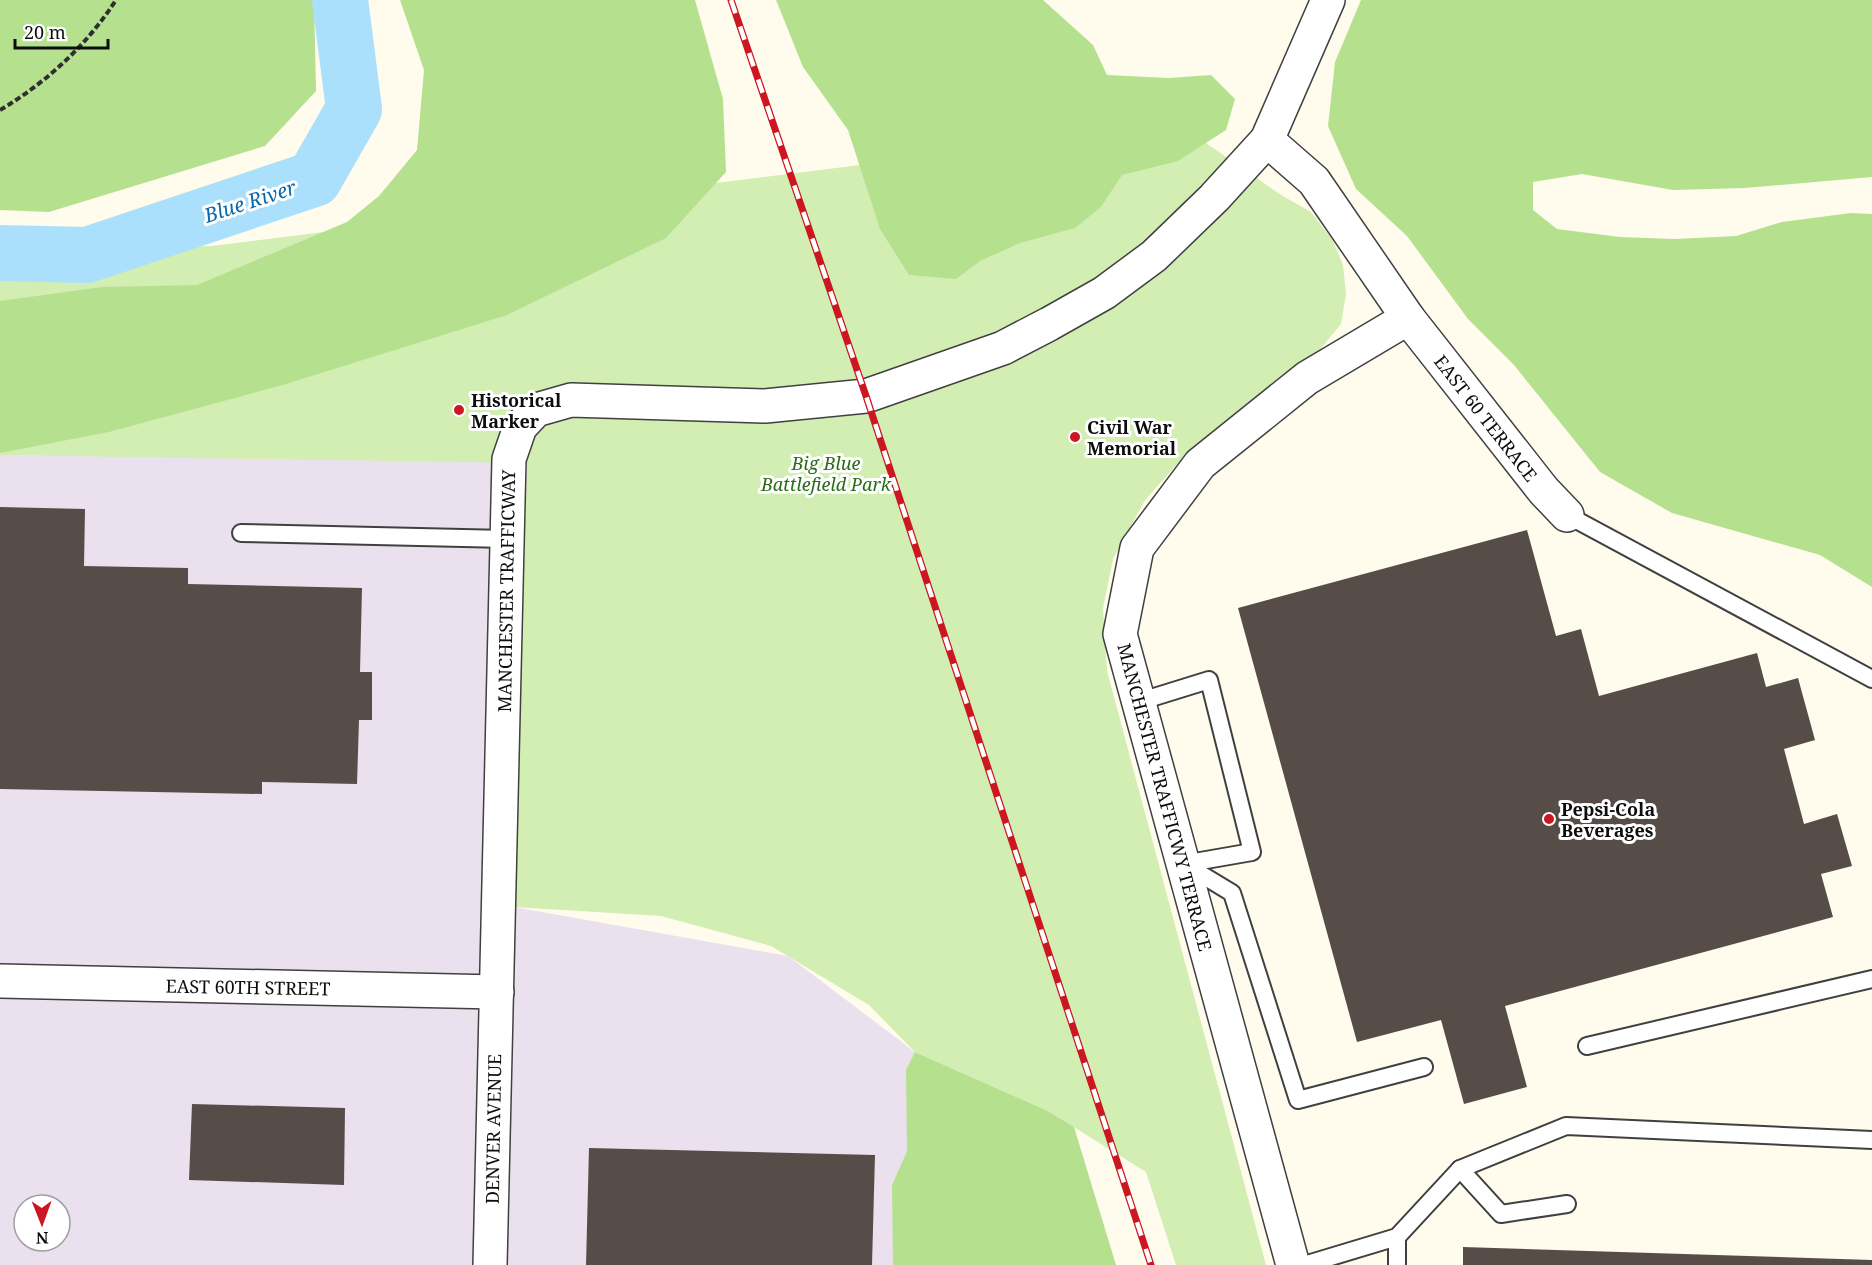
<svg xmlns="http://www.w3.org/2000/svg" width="1872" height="1265" font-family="'Noto Serif',serif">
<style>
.industrial{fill:#ebe0ed;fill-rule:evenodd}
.green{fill:#d2eeb2}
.forest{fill:#b5e18f}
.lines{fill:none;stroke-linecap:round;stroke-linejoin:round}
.river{stroke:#abe0fd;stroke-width:56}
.building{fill:#574d48}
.lane-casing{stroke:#404040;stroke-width:20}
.street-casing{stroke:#404040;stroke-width:36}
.path{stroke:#2f2f2f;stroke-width:4;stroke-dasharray:6 3;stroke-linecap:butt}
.lane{stroke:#fff;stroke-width:16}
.street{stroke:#fff;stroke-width:33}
.rail-casing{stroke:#cc1622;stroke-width:7}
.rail{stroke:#fff;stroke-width:4.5;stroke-dasharray:14;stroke-linecap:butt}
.poi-dot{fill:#cc1622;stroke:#fff;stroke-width:2}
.labels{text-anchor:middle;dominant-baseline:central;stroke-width:6;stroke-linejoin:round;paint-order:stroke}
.poi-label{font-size:18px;font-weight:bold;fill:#0d0d0d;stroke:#fff;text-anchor:start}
.street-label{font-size:18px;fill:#0d0d0d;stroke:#fff}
.park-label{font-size:18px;font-style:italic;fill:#2a6c16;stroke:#fff}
.water-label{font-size:20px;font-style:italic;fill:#0968ac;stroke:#fff}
</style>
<rect width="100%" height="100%" fill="#fffbed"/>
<path class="industrial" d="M0,455L509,459L514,907L788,956L915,1052L907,1151L892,1185L902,1265H0ZM24,1205H60V1241H24Z"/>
<polygon class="green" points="1180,125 1281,195 1311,212 1333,241 1343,265 1346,294 1341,324 1317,353 1187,453 1145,500 1113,559 1103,608 1107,671 1266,1265 1176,1265 1146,1172 1048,1111 915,1052 869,1005 771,946 661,916 514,907 527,463 0,455 0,251 212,246"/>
<g class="forest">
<polygon points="0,0 314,0 316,91 265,146 49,212 0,210"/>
<polygon points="400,0 695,0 723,99 726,172 666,238 507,315 286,384 109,432 0,453 0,301 102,287 197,285 347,222 379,196 417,150 424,70"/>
<polygon points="776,0 1043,0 1093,45 1107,75 1169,78 1211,75 1235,99 1226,130 1178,161 1122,175 1101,207 1075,228 1020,243 980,261 956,279 909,275 880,229 848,130 803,67"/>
<polygon points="1361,0 1872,0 1872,177 1745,188 1673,190 1582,174 1533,182 1533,210 1557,229 1620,237 1675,239 1736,236 1782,222 1851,213 1872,214 1872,587 1820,555 1672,513 1600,472 1514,365 1468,319 1407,236 1356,189 1328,126 1335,62"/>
<polygon points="915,1052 1048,1111 1074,1127 1116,1265 893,1265 892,1185 907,1151 906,1070"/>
</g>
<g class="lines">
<polyline class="river" points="0,253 87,255 314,179 354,109 340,0"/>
</g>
<g class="building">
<polygon points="0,507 85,509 84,566 188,568 188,584 362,588 360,672 372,672 372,720 359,720 357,784 262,782 262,794 0,789"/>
<polygon points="1527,530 1556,636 1581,629 1599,696 1757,653 1766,687 1798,678 1815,740 1784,749 1804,824 1837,814 1852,866 1821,874 1833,917 1505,1006 1527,1087 1464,1104 1441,1020 1357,1042 1238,608"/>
<polygon points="192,1104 345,1108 344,1185 189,1180"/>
<polygon points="589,1148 875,1155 872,1265 586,1265"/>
<polygon points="1463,1247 1872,1260 1872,1265 1463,1265"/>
</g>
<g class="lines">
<defs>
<g id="lane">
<polyline points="1567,515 1872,679"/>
<polyline points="241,533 507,539"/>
<polyline points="1138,702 1209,680 1252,852 1183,864"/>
<polyline points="1184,864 1232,893 1298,1100 1424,1067"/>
<polyline points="1587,1046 1872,979"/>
<polyline points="1460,1169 1501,1214 1567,1204"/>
<polyline points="1397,1237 1397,1265"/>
<polyline points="1304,1265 1397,1237 1460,1169 1566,1126 1872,1140"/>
</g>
<g id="street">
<polyline points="1267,140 1314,181 1408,318 1307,378 1200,464 1137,548 1120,634 1293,1265"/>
<polyline points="1408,318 1544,491 1567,515"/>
<polyline points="0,981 497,992"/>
<polyline points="490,1265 509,459 520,427 536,410 571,400 765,406 866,396 1003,348 1049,324 1104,293 1154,256 1214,198 1267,140 1328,0"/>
</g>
</defs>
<use href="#lane" class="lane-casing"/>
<use href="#street" class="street-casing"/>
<path class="path" d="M0,110C46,83 87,45 116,0"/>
<use href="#lane" class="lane"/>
<use href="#street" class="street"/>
<defs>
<polyline id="rail" points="731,0 866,396 1151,1265"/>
</defs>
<use href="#rail" class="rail-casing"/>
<use href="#rail" class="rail"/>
</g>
<g class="poi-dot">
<circle cx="459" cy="410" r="6"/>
<circle cx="1075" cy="437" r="6"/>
<circle cx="1549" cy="819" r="6"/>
</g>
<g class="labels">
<g class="poi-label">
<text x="471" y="400">Historical<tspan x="471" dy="21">Marker</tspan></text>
<text x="1087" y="427">Civil War<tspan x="1087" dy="21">Memorial</tspan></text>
<text x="1561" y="809">Pepsi-Cola<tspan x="1561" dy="21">Beverages</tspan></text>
</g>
<g class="street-label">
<text transform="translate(1486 418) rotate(52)">EAST 60 TERRACE</text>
<text transform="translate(506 591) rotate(-89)">MANCHESTER TRAFFICWAY</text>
<text transform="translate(1165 797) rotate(75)">MANCHESTER TRAFFICWY TERRACE</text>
<text transform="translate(248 987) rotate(1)">EAST 60TH STREET</text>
<text transform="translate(493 1129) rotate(-89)">DENVER AVENUE</text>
</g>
<g class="park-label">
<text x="826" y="463">Big Blue<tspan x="826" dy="21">Battlefield Park</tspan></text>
</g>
<g class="water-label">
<text transform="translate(250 201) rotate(-18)">Blue River</text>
</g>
</g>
<g transform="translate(42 1223) rotate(179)"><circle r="28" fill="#ffffff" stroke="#9e9e9e" stroke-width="1.5"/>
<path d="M0-4.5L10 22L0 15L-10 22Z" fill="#cc1622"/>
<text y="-9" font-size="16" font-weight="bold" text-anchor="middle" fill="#0d0d0d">N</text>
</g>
<path d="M15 39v9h93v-9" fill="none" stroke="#0d0d0d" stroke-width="3"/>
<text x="24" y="39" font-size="18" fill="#0d0d0d" stroke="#ffffff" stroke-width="4.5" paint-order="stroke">20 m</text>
</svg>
